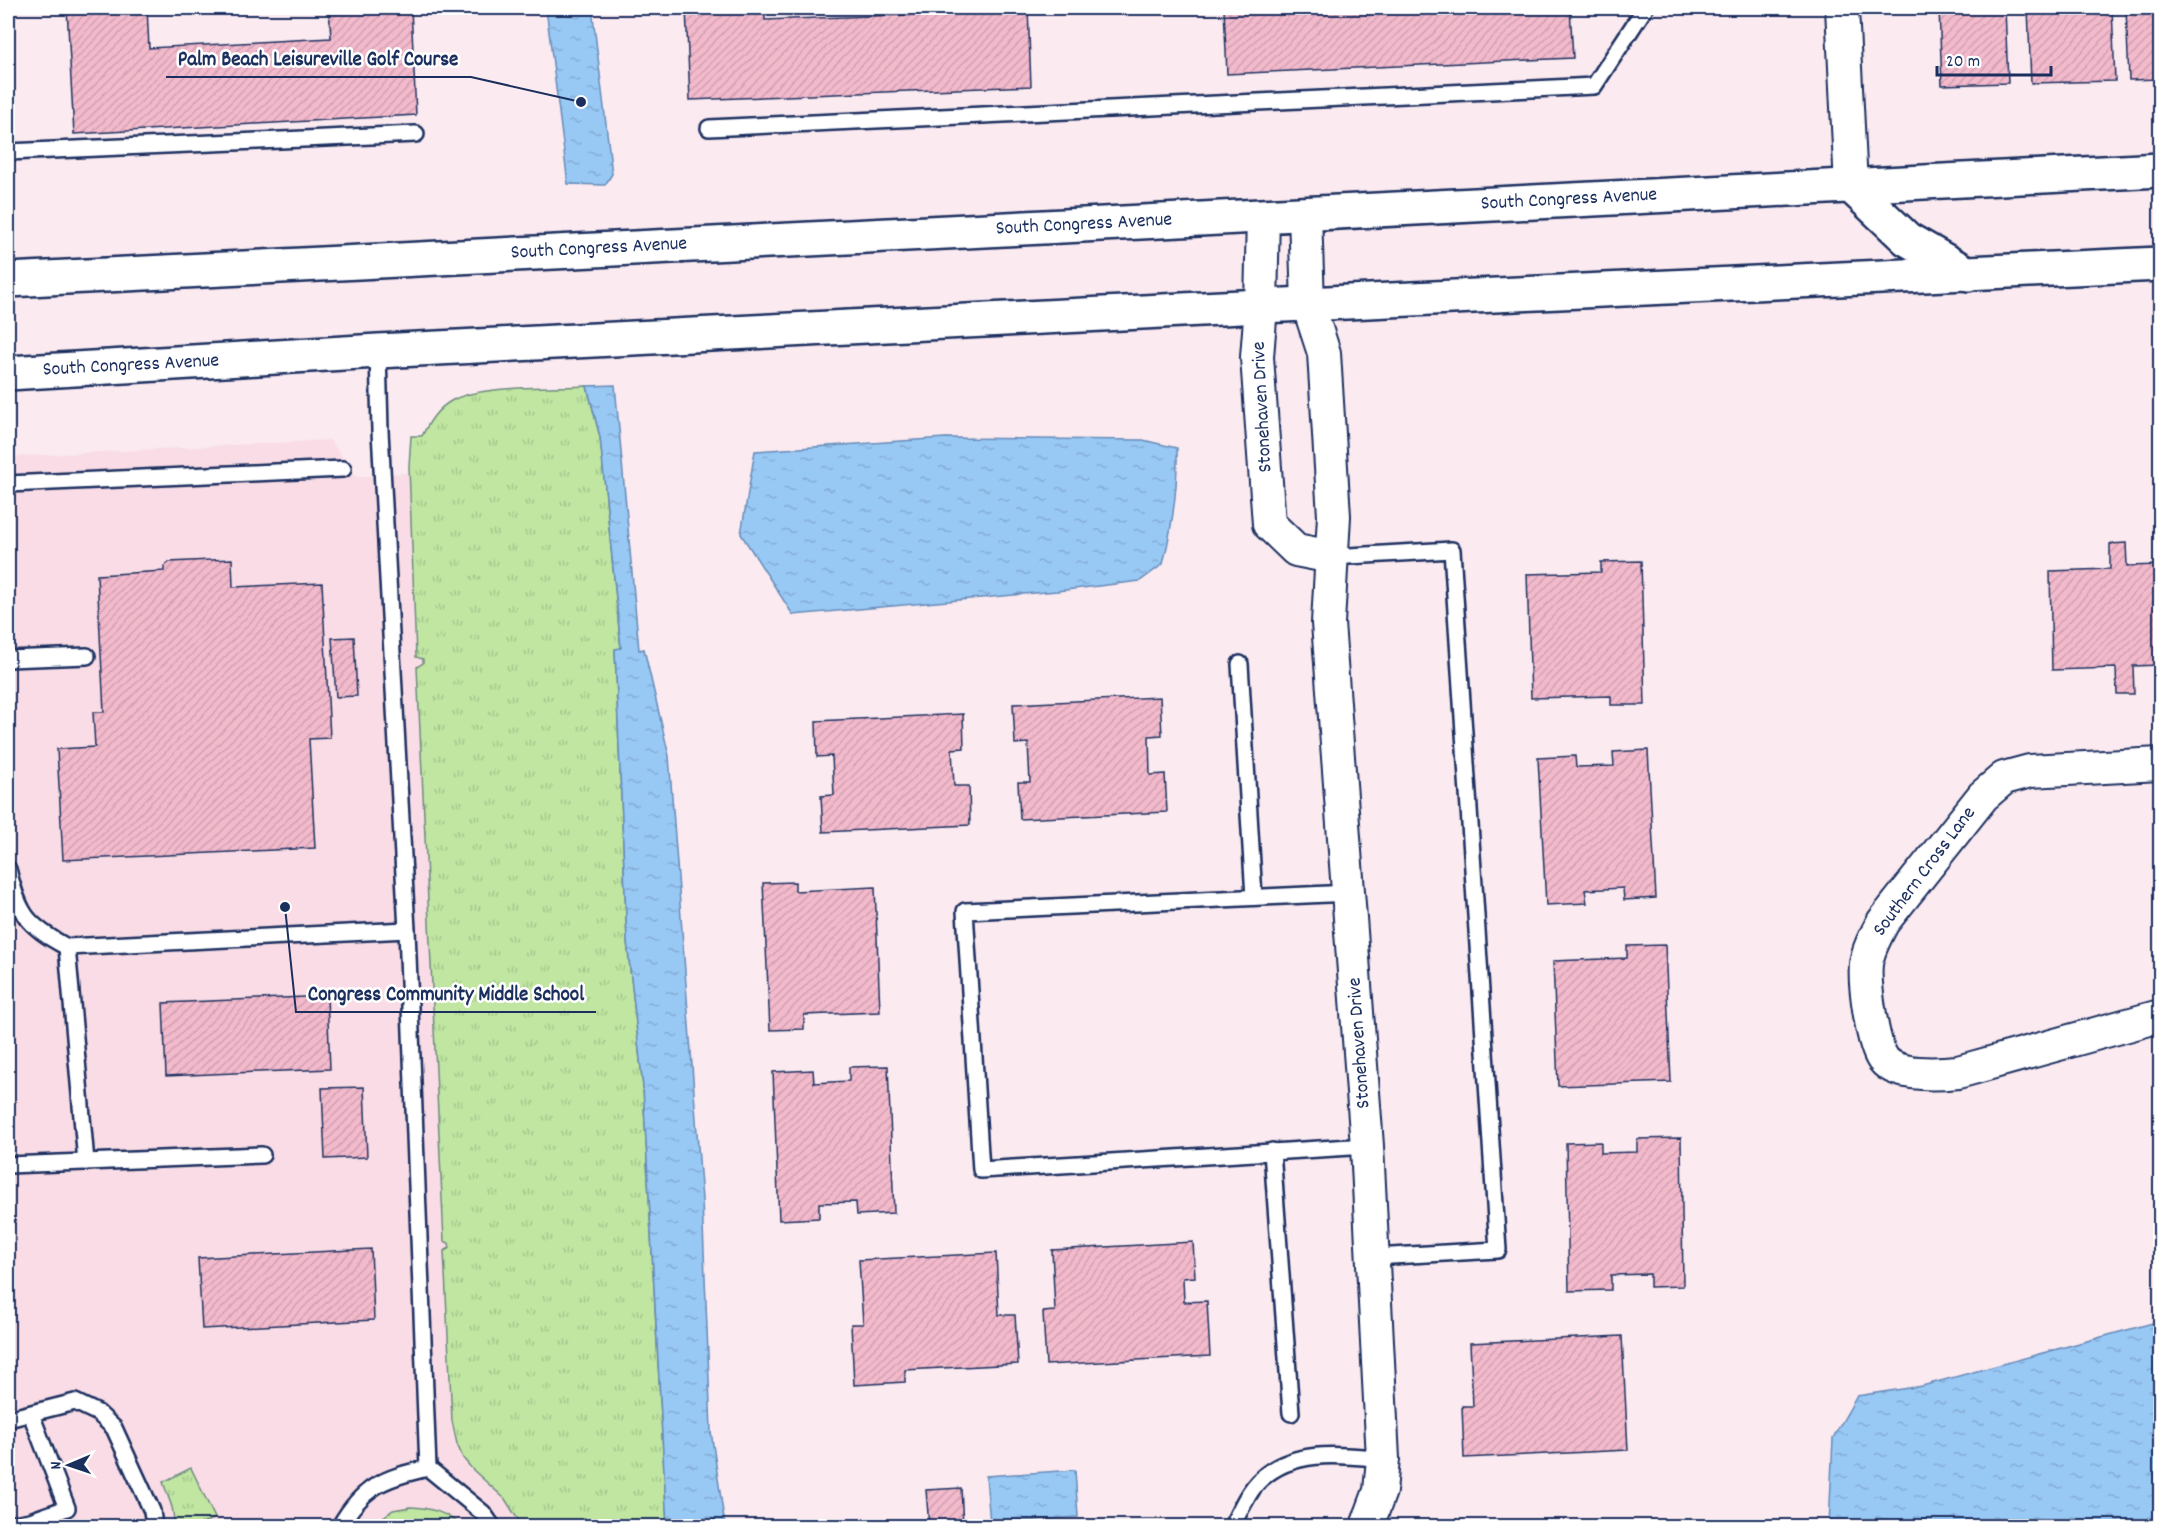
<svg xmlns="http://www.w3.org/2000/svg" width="2168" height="1534" font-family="Dekko,sans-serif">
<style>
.built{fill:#f9dce5}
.grass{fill:url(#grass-tufts);stroke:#6e8a80;stroke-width:1.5}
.water{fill:url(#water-ripples);stroke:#668bb8;stroke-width:1.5}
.building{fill:url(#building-hatch);stroke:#1b2f5e;stroke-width:1.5}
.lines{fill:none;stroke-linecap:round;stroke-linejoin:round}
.service-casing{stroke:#1b2f5e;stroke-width:20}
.minor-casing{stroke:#1b2f5e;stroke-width:36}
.secondary-casing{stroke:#1b2f5e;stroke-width:38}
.service{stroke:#fff;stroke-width:15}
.minor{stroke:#fff;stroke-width:32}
.secondary{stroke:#fff;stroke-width:33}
.labels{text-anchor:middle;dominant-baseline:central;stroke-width:5;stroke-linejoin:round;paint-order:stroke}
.street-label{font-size:20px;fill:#1b2f5e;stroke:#fff}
.leader{fill:none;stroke:#1b2f5e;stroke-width:2}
.callout-dot{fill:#1b2f5e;stroke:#fff;stroke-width:2}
.callout-label{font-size:21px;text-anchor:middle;font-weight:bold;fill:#1b2f5e;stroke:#fff;stroke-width:5;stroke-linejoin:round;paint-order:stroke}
</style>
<defs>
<pattern id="grass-tufts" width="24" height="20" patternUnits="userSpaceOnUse" patternTransform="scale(1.5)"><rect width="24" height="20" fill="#c0e6a1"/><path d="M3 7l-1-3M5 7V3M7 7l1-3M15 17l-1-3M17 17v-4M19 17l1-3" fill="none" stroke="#a4c68d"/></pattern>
<pattern id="water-ripples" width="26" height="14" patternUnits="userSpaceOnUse" patternTransform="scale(1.5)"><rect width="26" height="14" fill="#98c8f4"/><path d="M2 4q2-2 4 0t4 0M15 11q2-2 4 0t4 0" fill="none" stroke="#82acd4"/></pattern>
<pattern id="building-hatch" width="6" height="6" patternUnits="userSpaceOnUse" patternTransform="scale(1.5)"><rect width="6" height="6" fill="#f3bacc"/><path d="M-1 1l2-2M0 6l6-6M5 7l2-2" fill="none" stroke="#d0a0b2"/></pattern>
</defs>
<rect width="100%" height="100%" fill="#fbeaf0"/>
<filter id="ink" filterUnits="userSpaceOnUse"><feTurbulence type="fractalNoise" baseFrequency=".0167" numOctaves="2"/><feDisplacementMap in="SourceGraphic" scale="12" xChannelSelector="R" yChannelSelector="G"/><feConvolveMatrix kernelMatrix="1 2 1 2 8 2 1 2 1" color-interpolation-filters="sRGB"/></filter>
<g filter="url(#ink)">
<polygon class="built" points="330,440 356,477 531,463 604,1526 8,1526 8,457"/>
<g class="grass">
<path d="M587,386L600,437L621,649L615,650L627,941L643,1087L667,1526H522L505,1499L472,1469L463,1458L457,1444L452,1421L444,1251L450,1248L449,1243L444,1241L417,667L423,663V659L416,657L409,466L411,436H422C429,422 437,409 451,401C479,385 552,388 587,386Z"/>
<polygon points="191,1468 215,1518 198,1526 175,1526 172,1507 163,1482"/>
<path d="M410,1507C431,1508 446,1512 461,1526H371L393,1510Z"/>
</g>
<g class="water">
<polygon points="546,8 592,8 612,174 605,185 568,184"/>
<polygon points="615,385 639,650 644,649 669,756 702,1200 711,1431 725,1526 667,1526 643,1087 627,941 615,649 621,648 600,437 587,386"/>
<path d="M945,438L1143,440L1177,448C1178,489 1173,524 1163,564L1140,581L1057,591L793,615L741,534L755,451Z"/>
<polygon points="2160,1321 2160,1526 1829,1526 1833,1438 1857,1396 1922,1386"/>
<polygon points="1075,1470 1078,1517 990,1523 986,1476"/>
</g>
<g class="building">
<polygon points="67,8 147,8 149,48 331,38 329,8 411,8 416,115 74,134"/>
<polygon points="686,8 764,8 765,20 950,13 949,8 1028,8 1031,86 690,100"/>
<polygon points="1224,8 1570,8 1573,58 1227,74"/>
<polygon points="1939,8 2005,8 2008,83 1942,85"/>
<polygon points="2028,8 2112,8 2115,81 2031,83"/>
<polygon points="2126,8 2160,8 2160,79 2129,80"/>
<polygon points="2126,543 2127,566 2160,565 2160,665 2133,666 2134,694 2117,694 2116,668 2052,670 2050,571 2110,569 2110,544"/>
<polygon points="232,559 233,587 322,583 330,738 309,739 315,848 63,860 57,749 95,747 93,712 104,712 97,575 164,571 164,567 169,562"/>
<polygon points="1641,561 1645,705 1611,705 1611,696 1531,698 1527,574 1601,572 1601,562"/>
<polygon points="354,637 357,696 336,697 332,638"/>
<polygon points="1160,697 1162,735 1149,736 1150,775 1165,774 1167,812 1020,819 1018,782 1030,782 1028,743 1015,744 1013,704"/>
<polygon points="963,714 964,748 952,749 954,786 969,786 970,825 823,832 821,796 834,795 832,756 817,757 816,721"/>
<polygon points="1648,750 1656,898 1624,900 1623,888 1585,890 1587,903 1546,905 1538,758 1575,756 1576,767 1614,766 1613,752"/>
<polygon points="795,882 795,891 875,887 880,1012 804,1015 804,1029 770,1030 763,883"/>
<polygon points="1665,945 1671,1082 1558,1086 1553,961 1627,958 1627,946"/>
<polygon points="327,996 330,1069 166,1076 163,1003"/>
<polygon points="888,1066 894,1213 857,1215 856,1202 819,1203 819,1218 779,1220 773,1072 813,1070 814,1083 849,1081 849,1067"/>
<polygon points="364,1087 367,1157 325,1159 322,1088"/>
<polygon points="1681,1138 1683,1286 1650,1287 1650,1274 1611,1275 1611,1290 1569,1291 1566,1143 1601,1142 1601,1153 1637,1152 1637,1139"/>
<polygon points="1193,1242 1195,1277 1183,1278 1184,1302 1207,1301 1210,1356 1046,1365 1043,1312 1055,1311 1052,1250"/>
<polygon points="371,1249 374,1320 202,1329 198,1258"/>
<polygon points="996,1253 999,1315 1015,1315 1018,1364 905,1370 905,1382 854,1385 851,1324 863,1324 859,1260"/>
<polygon points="1622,1336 1628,1450 1464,1458 1462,1406 1473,1406 1470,1343"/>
<polygon points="961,1488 963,1526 929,1526 926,1490"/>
</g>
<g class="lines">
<defs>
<g id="service">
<polyline points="709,128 1594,86 1645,8"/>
<polyline points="8,152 416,134"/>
<polyline points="378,351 380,431 407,930 428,1468"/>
<polyline points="8,484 343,469"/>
<polyline points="1332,557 1452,550 1498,1250 1374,1257"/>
<polyline points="8,659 87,656"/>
<polyline points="1240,664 1254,897"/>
<path d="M8,869C19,914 26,925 67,947"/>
<polyline points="1350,893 965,911 981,1170 1367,1146"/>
<polyline points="1272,1151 1291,1413"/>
<polyline points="86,1162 67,947 407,930"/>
<polyline points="8,1165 262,1155"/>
<polyline points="8,1419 75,1402 98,1413 114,1428 152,1511 154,1526"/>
<polyline points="8,1525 30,1521 67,1508 31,1414"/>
<path d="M340,1526C363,1486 384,1478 428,1468L483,1513L492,1526"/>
<path d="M1232,1526C1240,1511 1248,1491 1261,1479C1294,1448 1343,1455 1383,1459"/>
</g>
<g id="minor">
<polyline points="1842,8 1851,186"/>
<polyline points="1305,214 1308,304 1324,353 1334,516 1328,623 1367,1146 1383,1459 1380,1491 1367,1526"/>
<polyline points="1263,216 1261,306 1257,357 1269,524 1296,550 1332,557"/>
<path d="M2160,764L2030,771L2004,778L1983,796L1883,922C1876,935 1868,949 1866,964C1864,984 1872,1043 1883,1059C1896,1077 1939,1074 1958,1072L2160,1016"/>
</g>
<g id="secondary">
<polyline points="1851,186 1907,239 1968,274"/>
<polyline points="8,280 2160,170"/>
<polyline points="8,373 378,351 1261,306 2160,264"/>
</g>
</defs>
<use href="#service" class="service-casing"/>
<use href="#minor" class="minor-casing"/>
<use href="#secondary" class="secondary-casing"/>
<use href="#service" class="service"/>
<use href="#minor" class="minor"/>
<use href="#secondary" class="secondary"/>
</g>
</g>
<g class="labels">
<g class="street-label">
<text transform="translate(1569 200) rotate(-3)">South Congress Avenue</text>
<text transform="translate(1084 225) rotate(-3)">South Congress Avenue</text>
<text transform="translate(599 249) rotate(-3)">South Congress Avenue</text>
<text transform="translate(131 366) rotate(-3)">South Congress Avenue</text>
<text transform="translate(1263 407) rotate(-93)">Stonehaven Drive</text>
<text transform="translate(1925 872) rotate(-53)">Southern Cross Lane</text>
<text transform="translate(1360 1043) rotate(-94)">Stonehaven Drive</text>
</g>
</g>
<path class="leader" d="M581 102L471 77H166M285 907L296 1012H596"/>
<g class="callout-dot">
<circle cx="581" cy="102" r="6"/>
<circle cx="285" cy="907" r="6"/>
</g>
<g class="callout-label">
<text x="318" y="65">Palm Beach Leisureville Golf Course</text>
<text x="446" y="1000">Congress Community Middle School</text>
</g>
<rect width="2168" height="1534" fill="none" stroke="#fff" stroke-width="30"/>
<rect x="15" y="15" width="2138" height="1504" fill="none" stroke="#1b2f5e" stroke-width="2" filter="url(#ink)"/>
<g transform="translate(69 1465) rotate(268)" stroke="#ffffff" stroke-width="4.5" paint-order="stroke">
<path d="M0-4.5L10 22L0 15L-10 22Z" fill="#1b2f5e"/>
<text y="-9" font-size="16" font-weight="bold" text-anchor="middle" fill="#1b2f5e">N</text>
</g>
<path d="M1937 66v9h114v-9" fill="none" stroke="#1b2f5e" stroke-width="3"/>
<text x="1946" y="66" font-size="18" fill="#1b2f5e" stroke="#ffffff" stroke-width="4.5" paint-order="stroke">20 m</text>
</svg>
